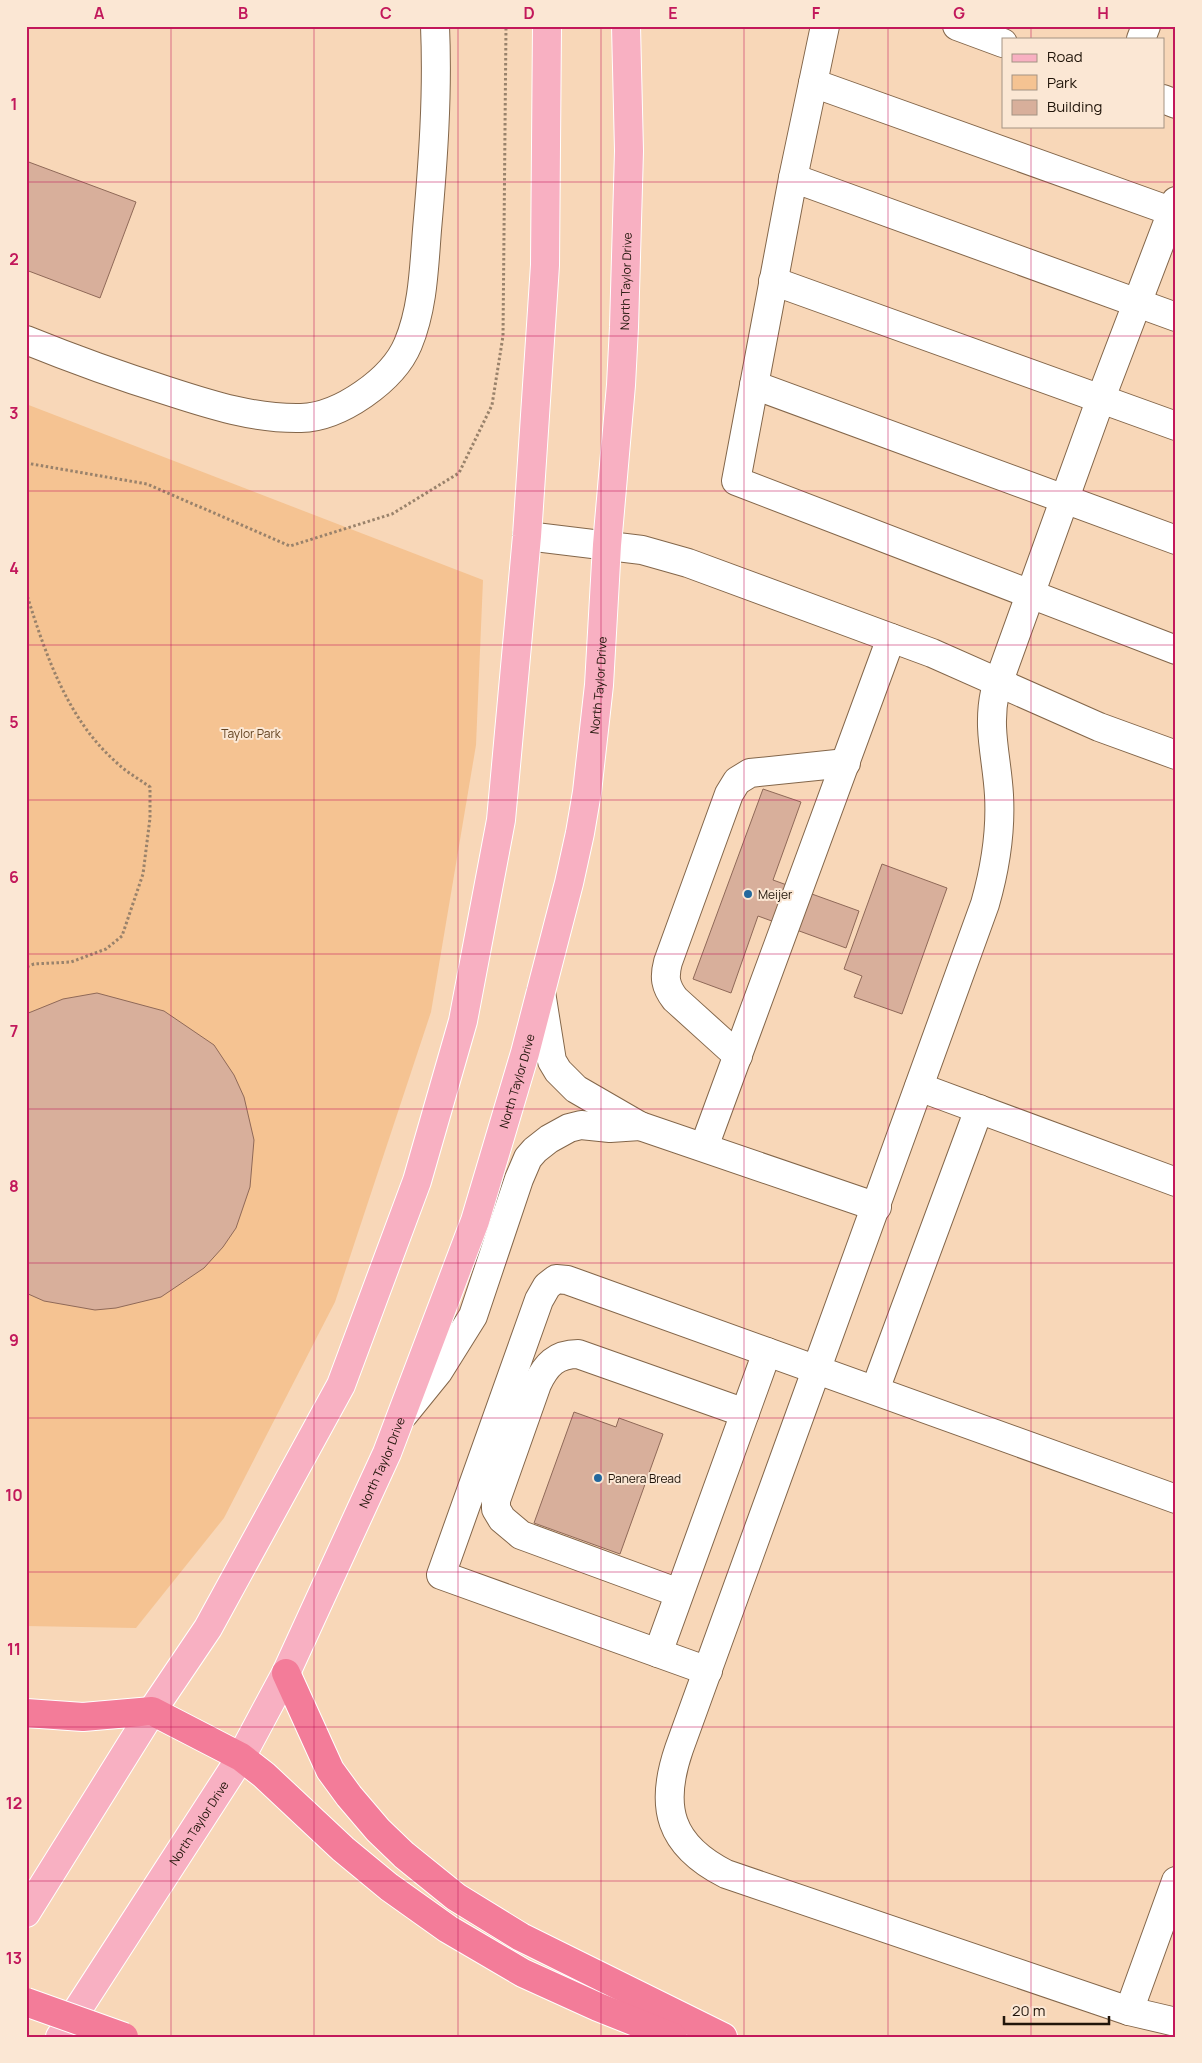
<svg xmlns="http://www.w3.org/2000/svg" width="1202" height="2063" font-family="Manrope,sans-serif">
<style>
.green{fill:#f5c392}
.building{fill:#d8af9b;stroke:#8f6958}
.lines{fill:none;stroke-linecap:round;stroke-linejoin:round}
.minor-casing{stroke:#83664a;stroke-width:30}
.major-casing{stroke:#fff;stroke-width:30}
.highway-casing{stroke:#fff;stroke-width:30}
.path{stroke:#99826b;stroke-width:3;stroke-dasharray:2.5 2.5;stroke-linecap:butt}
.minor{stroke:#fff;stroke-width:28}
.major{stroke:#f8b0c2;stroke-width:28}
.highway{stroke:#f37c99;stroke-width:28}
.highway-bridge-casing{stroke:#fff;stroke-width:30;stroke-linecap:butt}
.highway-bridge{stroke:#f37c99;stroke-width:28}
.grid{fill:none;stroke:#c2185b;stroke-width:1;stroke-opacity:0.55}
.poi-dot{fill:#24689d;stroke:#fbe7d4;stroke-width:2}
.labels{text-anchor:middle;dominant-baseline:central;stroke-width:4;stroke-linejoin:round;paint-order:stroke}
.street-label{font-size:12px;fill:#21150a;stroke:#fbe7d4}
.park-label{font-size:12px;fill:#634320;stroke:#fbe7d4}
.poi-label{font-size:12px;fill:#21150a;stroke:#fbe7d4;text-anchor:start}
.neatline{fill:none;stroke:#c2185b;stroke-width:2}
.grid-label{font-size:16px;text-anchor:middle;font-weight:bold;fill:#c2185b}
</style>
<rect width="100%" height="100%" fill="#f8d7b8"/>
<polygon class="green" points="26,404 483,580 476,745 431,1012 335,1302 224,1518 136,1628 26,1626"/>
<g class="building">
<polygon points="26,161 136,202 100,298 26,270"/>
<polygon points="763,789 801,802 773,880 859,911 846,948 758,916 731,993 693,979"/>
<polygon points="882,864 947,888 902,1014 854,997 862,976 844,969"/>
<polygon points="97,993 164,1011 214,1045 234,1075 244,1097 254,1140 250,1187 236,1228 223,1247 204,1268 161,1297 116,1308 95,1310 44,1301 26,1293 26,1014 63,999"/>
<polygon points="574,1412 616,1427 619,1418 663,1434 620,1554 534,1523"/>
</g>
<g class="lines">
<defs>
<g id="minor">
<polyline points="825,26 813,83 1176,213"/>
<polyline points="957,26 1003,43"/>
<polyline points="1141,39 1146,26"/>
<polyline points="1163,99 1176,104"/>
<polyline points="793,178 813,83"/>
<path d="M1176,201L1101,398L995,692C987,729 997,758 999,795C1001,831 995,869 985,904L679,1749C659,1807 669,1845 726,1874L1129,2011L1176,2022"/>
<polyline points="773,281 1176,426"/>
<polyline points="1176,317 793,178 736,481 1176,650"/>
<path d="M26,340C73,359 120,376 168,391C211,405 255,419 301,418C340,417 393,380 408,344C423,308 424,268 427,230C433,162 438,94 435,26"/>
<polyline points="754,385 1176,540"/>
<polyline points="527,536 642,550 688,563 932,653 1099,727 1176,755"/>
<polyline points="541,992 552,1061 558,1071 576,1089 640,1126 877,1207"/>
<path d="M738,1056L675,999C665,986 664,977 668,962L729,794L737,781L750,773L846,763"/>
<polyline points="919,1087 1176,1182"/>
<polyline points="704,1147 891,638"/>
<polyline points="875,1390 979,1109"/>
<polyline points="404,1414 438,1372 473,1316 519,1179 528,1158 535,1150 549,1139 569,1128 581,1125 610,1128 640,1126"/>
<path d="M679,1593L521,1535L502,1519L496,1509V1500L537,1384C546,1365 556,1354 578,1354L745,1413"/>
<polyline points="658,1653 767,1352"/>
<polyline points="708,1671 441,1575 539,1300 547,1286 556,1279 567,1280 581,1285 1176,1499"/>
<polyline points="1129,2011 1176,1881"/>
</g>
<g id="major">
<polyline points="26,1913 152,1711 208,1628 341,1385 417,1181 463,1021 501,820 527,536 545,265 547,26"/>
<path id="s1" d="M60,2037L241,1757L286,1673L387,1453L475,1221L525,1053L569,883L580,833L587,792L599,685L607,545L621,385L624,327L629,151L626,26"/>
</g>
<g id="highway">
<polyline points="286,1673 330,1770 349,1796 378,1830 404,1855 456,1897 521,1937 723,2037"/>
<polyline points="26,1713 83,1717 152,1711 241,1757 264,1775 343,1849 389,1887 448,1929 523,1973 598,2007 673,2037"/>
</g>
</defs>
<use href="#minor" class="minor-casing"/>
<use href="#major" class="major-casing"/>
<use href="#highway" class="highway-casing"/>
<g class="path">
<polyline points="26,463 147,484 290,546 392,514 459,473 492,405 503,336 506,26"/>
<path d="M26,592C45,653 67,719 116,762C126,772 139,779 150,787V818L143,874L122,936L106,949L71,962L34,964L26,967"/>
</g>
<use href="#minor" class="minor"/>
<use href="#major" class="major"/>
<use href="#highway" class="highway"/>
<defs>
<polyline id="highway-bridge" points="26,2002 124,2037"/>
</defs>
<use href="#highway-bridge" class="highway-bridge-casing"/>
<use href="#highway-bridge" class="highway-bridge"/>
</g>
<path class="grid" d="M171,26V2037M314,26V2037M458,26V2037M601,26V2037M744,26V2037M888,26V2037M1031,26V39M1031,126V2037M26,182H1176M26,336H1176M26,491H1176M26,645H1176M26,800H1176M26,954H1176M26,1109H1176M26,1263H1176M26,1418H1176M26,1572H1176M26,1727H1176M26,1881H1176"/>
<g class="poi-dot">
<circle cx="748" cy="894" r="5"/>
<circle cx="598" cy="1478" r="5"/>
</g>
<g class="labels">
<g class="street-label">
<text stroke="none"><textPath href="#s1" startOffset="1875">North Taylor Drive</textPath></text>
<text stroke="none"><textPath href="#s1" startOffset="1470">North Taylor Drive</textPath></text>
<text stroke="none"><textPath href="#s1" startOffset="1065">North Taylor Drive</textPath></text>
<text stroke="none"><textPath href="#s1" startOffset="660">North Taylor Drive</textPath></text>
<text stroke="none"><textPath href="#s1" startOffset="255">North Taylor Drive</textPath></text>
</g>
<g class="park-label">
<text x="251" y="733">Taylor Park</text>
</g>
<g class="poi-label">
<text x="758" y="894">Meijer</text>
<text x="608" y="1478">Panera Bread</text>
</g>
</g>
<rect width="1202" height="2063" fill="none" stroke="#fbe7d4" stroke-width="55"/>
<rect x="1002" y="38" width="162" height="90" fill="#fbe7d4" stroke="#a49383"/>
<rect x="1012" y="54" width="25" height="8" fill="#f8b0c2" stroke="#a49383"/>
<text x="1047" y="62" font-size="15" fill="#21150a">Road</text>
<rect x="1012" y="75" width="25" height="15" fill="#f5c392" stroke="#a49383"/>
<text x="1047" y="88" font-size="15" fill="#21150a">Park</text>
<rect x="1012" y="100" width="25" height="15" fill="#d8af9b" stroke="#a49383"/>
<text x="1047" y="112" font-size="15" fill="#21150a">Building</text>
<path d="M1004 2016v8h105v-8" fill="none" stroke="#21150a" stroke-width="2.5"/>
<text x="1012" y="2016" font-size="15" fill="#21150a" stroke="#fbe7d4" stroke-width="4" paint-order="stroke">20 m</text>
<rect x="28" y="28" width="1146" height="2008" class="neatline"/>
<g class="grid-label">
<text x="99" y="19">A</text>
<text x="243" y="19">B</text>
<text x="386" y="19">C</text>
<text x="529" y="19">D</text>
<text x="673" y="19">E</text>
<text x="816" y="19">F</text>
<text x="959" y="19">G</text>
<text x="1103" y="19">H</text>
<text x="14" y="110">1</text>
<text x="14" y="265">2</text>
<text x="14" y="419">3</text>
<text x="14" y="574">4</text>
<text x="14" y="728">5</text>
<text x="14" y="883">6</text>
<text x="14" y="1037">7</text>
<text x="14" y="1192">8</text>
<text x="14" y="1346">9</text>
<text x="14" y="1501">10</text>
<text x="14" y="1655">11</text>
<text x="14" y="1809">12</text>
<text x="14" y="1964">13</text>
</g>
</svg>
